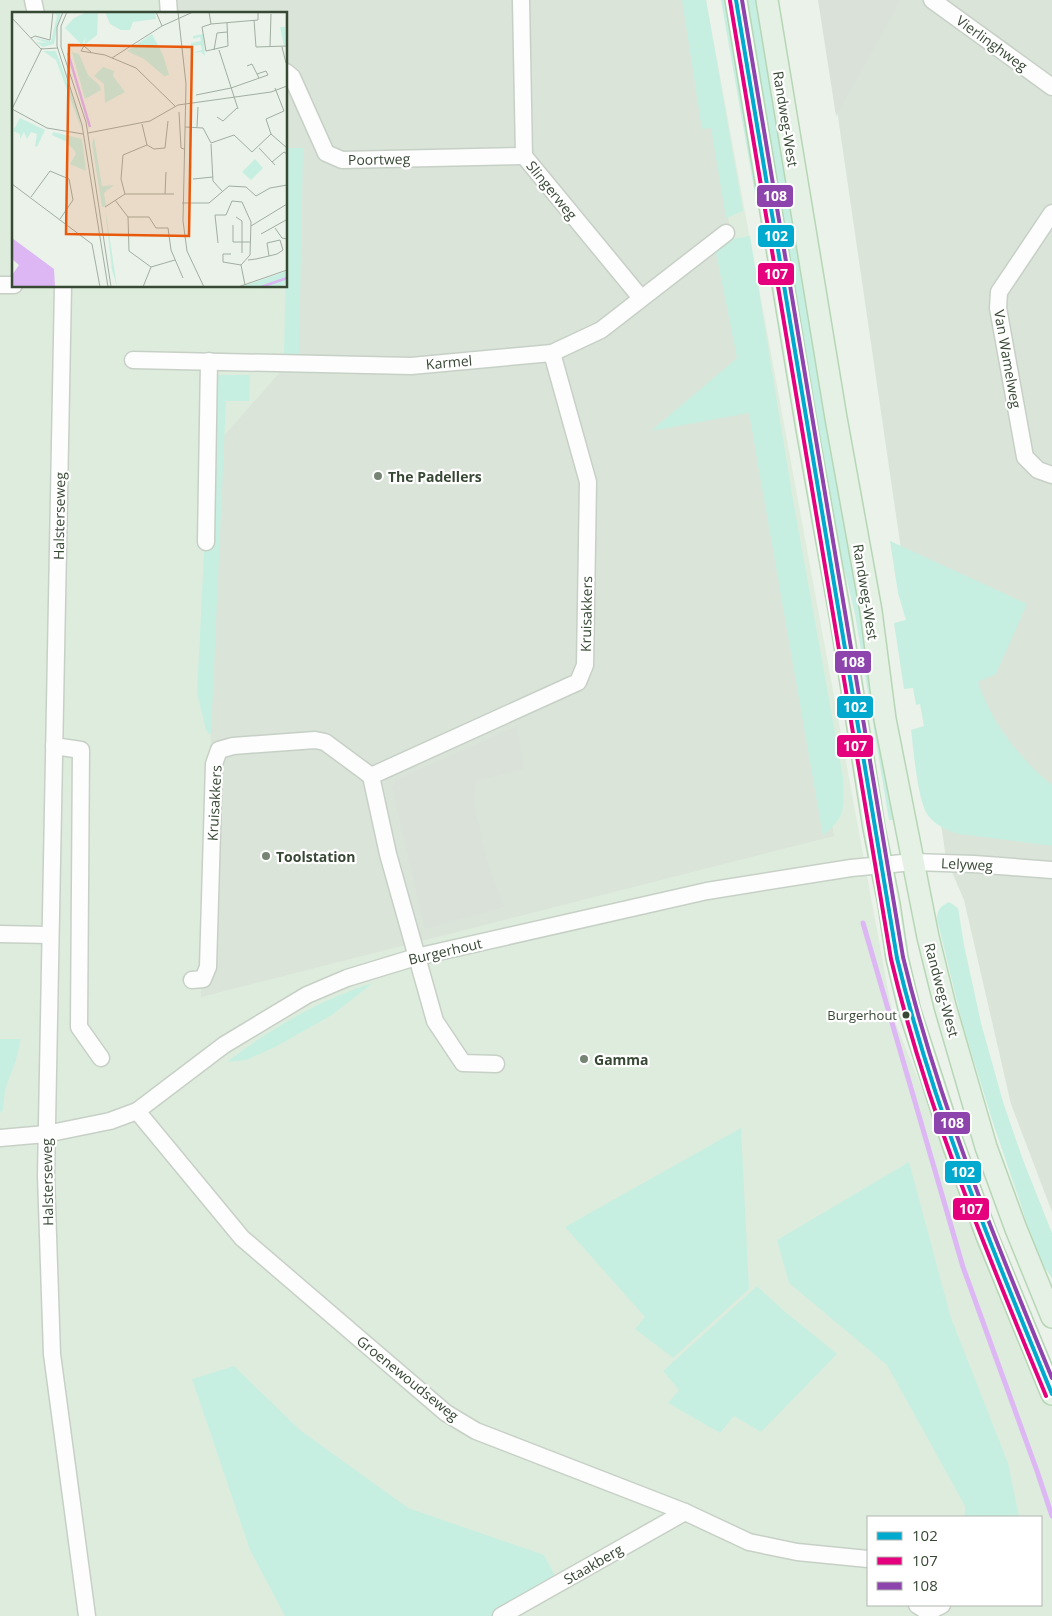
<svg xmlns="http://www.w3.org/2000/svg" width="1052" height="1616" font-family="'Open Sans',sans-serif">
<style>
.residential{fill:#deecdd;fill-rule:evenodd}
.industrial{fill:#dae4d9}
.green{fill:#c7efe1}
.parking{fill:#dae1d9}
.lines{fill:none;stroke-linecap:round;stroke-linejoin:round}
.stream{stroke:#ddb6f4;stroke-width:5}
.minor-casing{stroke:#c7d0c6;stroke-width:19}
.major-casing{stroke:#b6d6b5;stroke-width:24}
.minor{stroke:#fcfdfc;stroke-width:16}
.major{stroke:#e4f1e4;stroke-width:21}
.bus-1-casing{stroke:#fff;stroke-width:8}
.bus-2-casing{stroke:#fff;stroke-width:8}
.bus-3-casing{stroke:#fff;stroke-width:8}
.bus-1{stroke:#00a9ce;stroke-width:4}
.bus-2{stroke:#e5007d;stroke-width:4}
.bus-3{stroke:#8e44ad;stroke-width:4}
.poi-dot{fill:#768474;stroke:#fff;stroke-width:2}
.bus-dot{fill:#374834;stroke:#fff;stroke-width:2}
.labels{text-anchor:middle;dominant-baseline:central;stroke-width:4.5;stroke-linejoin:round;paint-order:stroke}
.bus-label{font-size:13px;fill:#374834;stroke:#fff;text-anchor:end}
.street-label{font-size:14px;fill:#374834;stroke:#fff}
.poi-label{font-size:14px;font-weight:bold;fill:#374834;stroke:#fff;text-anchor:start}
.inset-river{fill:none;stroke:#ddb6f4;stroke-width:2.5}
.inset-road{fill:none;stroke:#a2aea1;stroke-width:1}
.view{fill:#e8590c;fill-opacity:0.15;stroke:#e8590c;stroke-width:2.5}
.inset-edge{fill:none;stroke:#374834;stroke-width:2.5}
.line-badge{stroke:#fff;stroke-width:2}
.badge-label{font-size:14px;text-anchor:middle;font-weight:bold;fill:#fff}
</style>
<rect width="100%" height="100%" fill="#eaf2ea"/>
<path class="residential" d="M0,0H706L893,1017L1052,1408V1616H0ZM14,14H286V286H14ZM868,1517H1041V1605H868Z"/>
<g class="industrial">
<polygon points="159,0 691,0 834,836 201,997 222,438 288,363 290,164 286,164 286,14 161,14"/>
<polygon points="821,0 1052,0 1052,1212 1011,1104 964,900 946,858"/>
</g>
<g class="green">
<polygon points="682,0 706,0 743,211 726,218 711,128 702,129"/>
<polygon points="721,0 733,0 766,197 756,200"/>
<polygon points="747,0 757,0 895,820 889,820 855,614 837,539"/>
<polygon points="286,148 303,148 299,357 284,357 288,166 286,166"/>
<path d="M750,236L792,494L843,777C843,808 848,814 823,836L749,413L651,431L737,358L715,248L731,239Z"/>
<polygon points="213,375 250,375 249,401 226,401 211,734 209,734 206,730 197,693"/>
<path d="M890,541L1027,604L996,674L978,682C991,722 1020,759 1052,785V846L959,834C948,831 934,825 927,814C917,797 914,752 911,730L924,726L920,704L916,705L913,688L904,689L894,623L906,620L898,593Z"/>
<path d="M949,902L958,908L964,945L981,1023L1003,1102L1023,1160L1052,1233V1278L1036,1255L1021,1205L993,1123L962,1022L937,919C937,909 941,906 949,902Z"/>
<path d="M373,983L332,1015L275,1047L246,1060L227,1062C271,1028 321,999 373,983Z"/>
<polygon points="0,1039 21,1039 16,1060 5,1090 3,1110 0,1113"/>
<polygon points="741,1128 749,1289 673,1358 635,1329 645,1317 565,1227"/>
<polygon points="909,1162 951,1318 1008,1463 1019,1517 965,1517 965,1506 887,1365 789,1283 777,1240"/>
<polygon points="757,1286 783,1310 837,1354 761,1432 734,1416 720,1433 668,1403 679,1390 663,1371"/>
<polygon points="234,1366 300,1430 408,1508 544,1555 555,1576 497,1616 285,1616 250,1550 192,1379"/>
</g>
<g class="parking">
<polygon points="818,0 898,0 900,1 836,116"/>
<polygon points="517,726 524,769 476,781 474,804 487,861 504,907 425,929 392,787 396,780"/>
</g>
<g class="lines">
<polyline class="stream" points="863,923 963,1267 1037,1471 1052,1516"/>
<defs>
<g id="minor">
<polyline points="33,0 36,14"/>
<polyline points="168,0 169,14"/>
<polyline points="521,0 524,156 641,298"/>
<polyline points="932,0 1052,87"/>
<polyline points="286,72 292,77 326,153 342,160 524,156"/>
<polyline points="1052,213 999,292 998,308 1025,457 1038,470 1052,475"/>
<polyline points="0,285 14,285"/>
<polyline points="63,286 46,1176 52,1354 87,1616"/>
<polyline points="133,360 411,366 552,353 601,330 726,233"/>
<polyline points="206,542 209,361"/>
<polyline points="54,746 81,750 79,1027 101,1058"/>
<polyline points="371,776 388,854 435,1021 463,1063 496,1064"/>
<polyline points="0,934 50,935"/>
<polyline points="192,980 203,979 208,967 214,764 219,750 233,746 315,740 325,742 371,776 578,682 585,665 588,482 552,353"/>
<polyline points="137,1111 242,1238 446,1413 476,1431 685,1512 749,1542 797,1552 868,1559"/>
<polyline points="0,1138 46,1134 110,1121 137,1111 224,1045 307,995 347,978 416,957 707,891 851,868 913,862 974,864 1052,870"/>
<polyline points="917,1605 928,1612 942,1605"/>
<polyline points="501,1616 685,1512"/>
</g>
<g id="major">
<polyline points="736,0 807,429 841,620 874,828 889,904 897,958 910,1012 953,1144 987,1236 1052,1394"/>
<polyline points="767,0 836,418 871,611 885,719 928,937 945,1006 986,1147 1016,1229 1052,1317"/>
</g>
</defs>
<use href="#minor" class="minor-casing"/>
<use href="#major" class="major-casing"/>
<use href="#minor" class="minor"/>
<use href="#major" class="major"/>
<defs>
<path id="bus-1" d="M736,0L897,958C933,1108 993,1251 1052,1394"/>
<path id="bus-2" d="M730,1L891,959C927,1110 987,1253 1046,1396"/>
<path id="bus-3" d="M742,0L903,957C938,1102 995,1240 1052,1378"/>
</defs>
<use href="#bus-1" class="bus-1-casing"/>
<use href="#bus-2" class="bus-2-casing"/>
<use href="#bus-3" class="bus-3-casing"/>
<use href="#bus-1" class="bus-1"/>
<use href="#bus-2" class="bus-2"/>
<use href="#bus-3" class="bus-3"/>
</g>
<g class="poi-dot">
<circle cx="378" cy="476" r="5"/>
<circle cx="266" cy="856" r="5"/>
<circle cx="584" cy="1059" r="5"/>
</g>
<circle class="bus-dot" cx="906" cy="1015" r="4.5"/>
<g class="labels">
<g class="bus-label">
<text x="897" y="1015">Burgerhout</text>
</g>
<g class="street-label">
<text transform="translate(992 43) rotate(36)">Vierlinghweg</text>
<text transform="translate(786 119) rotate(81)">Randweg-West</text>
<text transform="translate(379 159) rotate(-1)">Poortweg</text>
<text transform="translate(552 190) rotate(51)">Slingerweg</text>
<text transform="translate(1008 359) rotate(80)">Van Wamelweg</text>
<text transform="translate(449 362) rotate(-5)">Karmel</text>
<text transform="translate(59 516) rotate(-89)">Halsterseweg</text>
<text transform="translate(866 592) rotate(81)">Randweg-West</text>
<text transform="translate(586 614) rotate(-89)">Kruisakkers</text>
<text transform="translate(214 803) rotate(-87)">Kruisakkers</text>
<text transform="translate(967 864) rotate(3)">Lelyweg</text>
<text transform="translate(445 951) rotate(-13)">Burgerhout</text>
<text transform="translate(942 990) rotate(75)">Randweg-West</text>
<text transform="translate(47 1182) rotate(-91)">Halsterseweg</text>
<text transform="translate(408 1378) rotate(39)">Groenewoudseweg</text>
<text transform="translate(593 1564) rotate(-30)">Staakberg</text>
</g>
<g class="poi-label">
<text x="388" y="476">The Padellers</text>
<text x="276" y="856">Toolstation</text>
<text x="594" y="1059">Gamma</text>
</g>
</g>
<g transform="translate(12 12)">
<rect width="275" height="275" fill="#eaf2ea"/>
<path d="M42,0H49L42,32L31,35L24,30L35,31L21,26L39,29L45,4ZM75,0H86L85,23L72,33L74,24L70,33L53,16L62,6ZM93,0H143L144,7L121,10L118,18H109L98,12ZM273,0L275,31L272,34L268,15H273ZM140,22L151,43L157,63L152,64L132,47L115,39ZM191,22L193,44L189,40L179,41L190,38L189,33L179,34V31L189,29L188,25L181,27V24ZM31,39H44L67,103L69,116L44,48ZM60,40L67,42L76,63L87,73L89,78L73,87ZM91,55L102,59L101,64L113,80L93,91L92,72L82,64ZM8,106L33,118L25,135L23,134L25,122L19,120L15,127L12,120L8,127V122L1,119ZM41,120L70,127L74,159L58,152L64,142L62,138L53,129L40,123ZM82,125L90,174L102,173L92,181L94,194L90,195L80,132ZM243,147L251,156L239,168L230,160ZM93,197L95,208L105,275L100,258ZM275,259V272L265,275H229Z" fill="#c7efe1"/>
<path d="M0,226L42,257L43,275H0V263L7,253L0,247Z" fill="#ddb6f4"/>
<path class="inset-river" d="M56,41L78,115M249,275L275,266"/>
<path class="inset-road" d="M51,0L45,15V34L70,113L96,275M55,0L49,14V35L74,110L99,275M144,0L150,14M166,0L174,72L171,209L175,239L192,275M197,0L199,12L246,8V0M0,6L29,37L46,36M242,8L244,35L275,34M199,12L190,15L194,39L216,34L215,11M19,26L23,24L38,28L41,0M258,35L259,2M270,35L274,51M202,38L205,21L215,20M207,38L226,97M69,39L93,43L124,56L163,94M69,39L72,34L79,40M100,46L150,14L181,0M235,54L240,52L247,66M184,83L219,76L256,63L254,59L245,62M0,97L35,116L71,122M0,97L30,36M167,100L169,136L172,137M205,105L211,109L225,96M130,112L135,133M173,115L191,116L199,131L222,123L240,140L259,122M185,115L186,95M76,121L138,109L166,93L259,80L275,74M259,122L254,107L272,99L263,76M259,122L275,136M199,132L201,169L210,179M247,136L263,153M260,150L272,140L275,142M181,167L201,165M0,172L80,232L88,275M113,182L109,167L111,143L135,133L142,137L153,136L156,109M153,182L154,160M19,185L38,159L57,167L61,188L48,207M103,188L116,205L117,239L139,255L131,275M170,191H197L217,174L234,175L244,184L258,176L275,173M93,195L113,182H162M116,205H137L144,216H156L159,238L171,266M224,205L230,209V241M221,213V230H238M239,214L275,192M263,216L270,226L275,227M249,222L274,208M206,231L203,203H214L220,189L230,190L239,210L238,243L229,253M219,242H211V250L229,253M236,248L244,247L257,244L265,242L271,238L268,228L255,231L257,244M229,253L233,273M139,255L163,248M226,275L275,258"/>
<path class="view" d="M57,33L180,35L177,224L54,222Z"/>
<rect width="275" height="275" class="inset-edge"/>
</g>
<g class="line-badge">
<rect x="756" y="184" width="38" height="24" rx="5" fill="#8e44ad"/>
<rect x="757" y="224" width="38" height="24" rx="5" fill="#00a9ce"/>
<rect x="757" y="262" width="38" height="24" rx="5" fill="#e5007d"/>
<rect x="834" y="650" width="38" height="24" rx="5" fill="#8e44ad"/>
<rect x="836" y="695" width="38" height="24" rx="5" fill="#00a9ce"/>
<rect x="836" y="734" width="38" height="24" rx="5" fill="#e5007d"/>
<rect x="933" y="1111" width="38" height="24" rx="5" fill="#8e44ad"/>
<rect x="944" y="1160" width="38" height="24" rx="5" fill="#00a9ce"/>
<rect x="952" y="1197" width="38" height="24" rx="5" fill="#e5007d"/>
</g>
<g class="badge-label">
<text x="775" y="201">108</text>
<text x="776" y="241">102</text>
<text x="776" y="279">107</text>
<text x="853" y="667">108</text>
<text x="855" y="712">102</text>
<text x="855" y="751">107</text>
<text x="952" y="1128">108</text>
<text x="963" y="1177">102</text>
<text x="971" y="1214">107</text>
</g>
<rect x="867" y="1516" width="175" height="90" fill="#ffffff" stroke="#afb6ae"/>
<rect x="877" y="1532" width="25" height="8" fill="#00a9ce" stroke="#afb6ae"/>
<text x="912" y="1541" font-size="15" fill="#374834">102</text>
<rect x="877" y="1557" width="25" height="8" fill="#e5007d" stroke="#afb6ae"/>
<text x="912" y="1566" font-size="15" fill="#374834">107</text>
<rect x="877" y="1582" width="25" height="8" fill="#8e44ad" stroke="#afb6ae"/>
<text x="912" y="1591" font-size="15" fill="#374834">108</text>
</svg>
